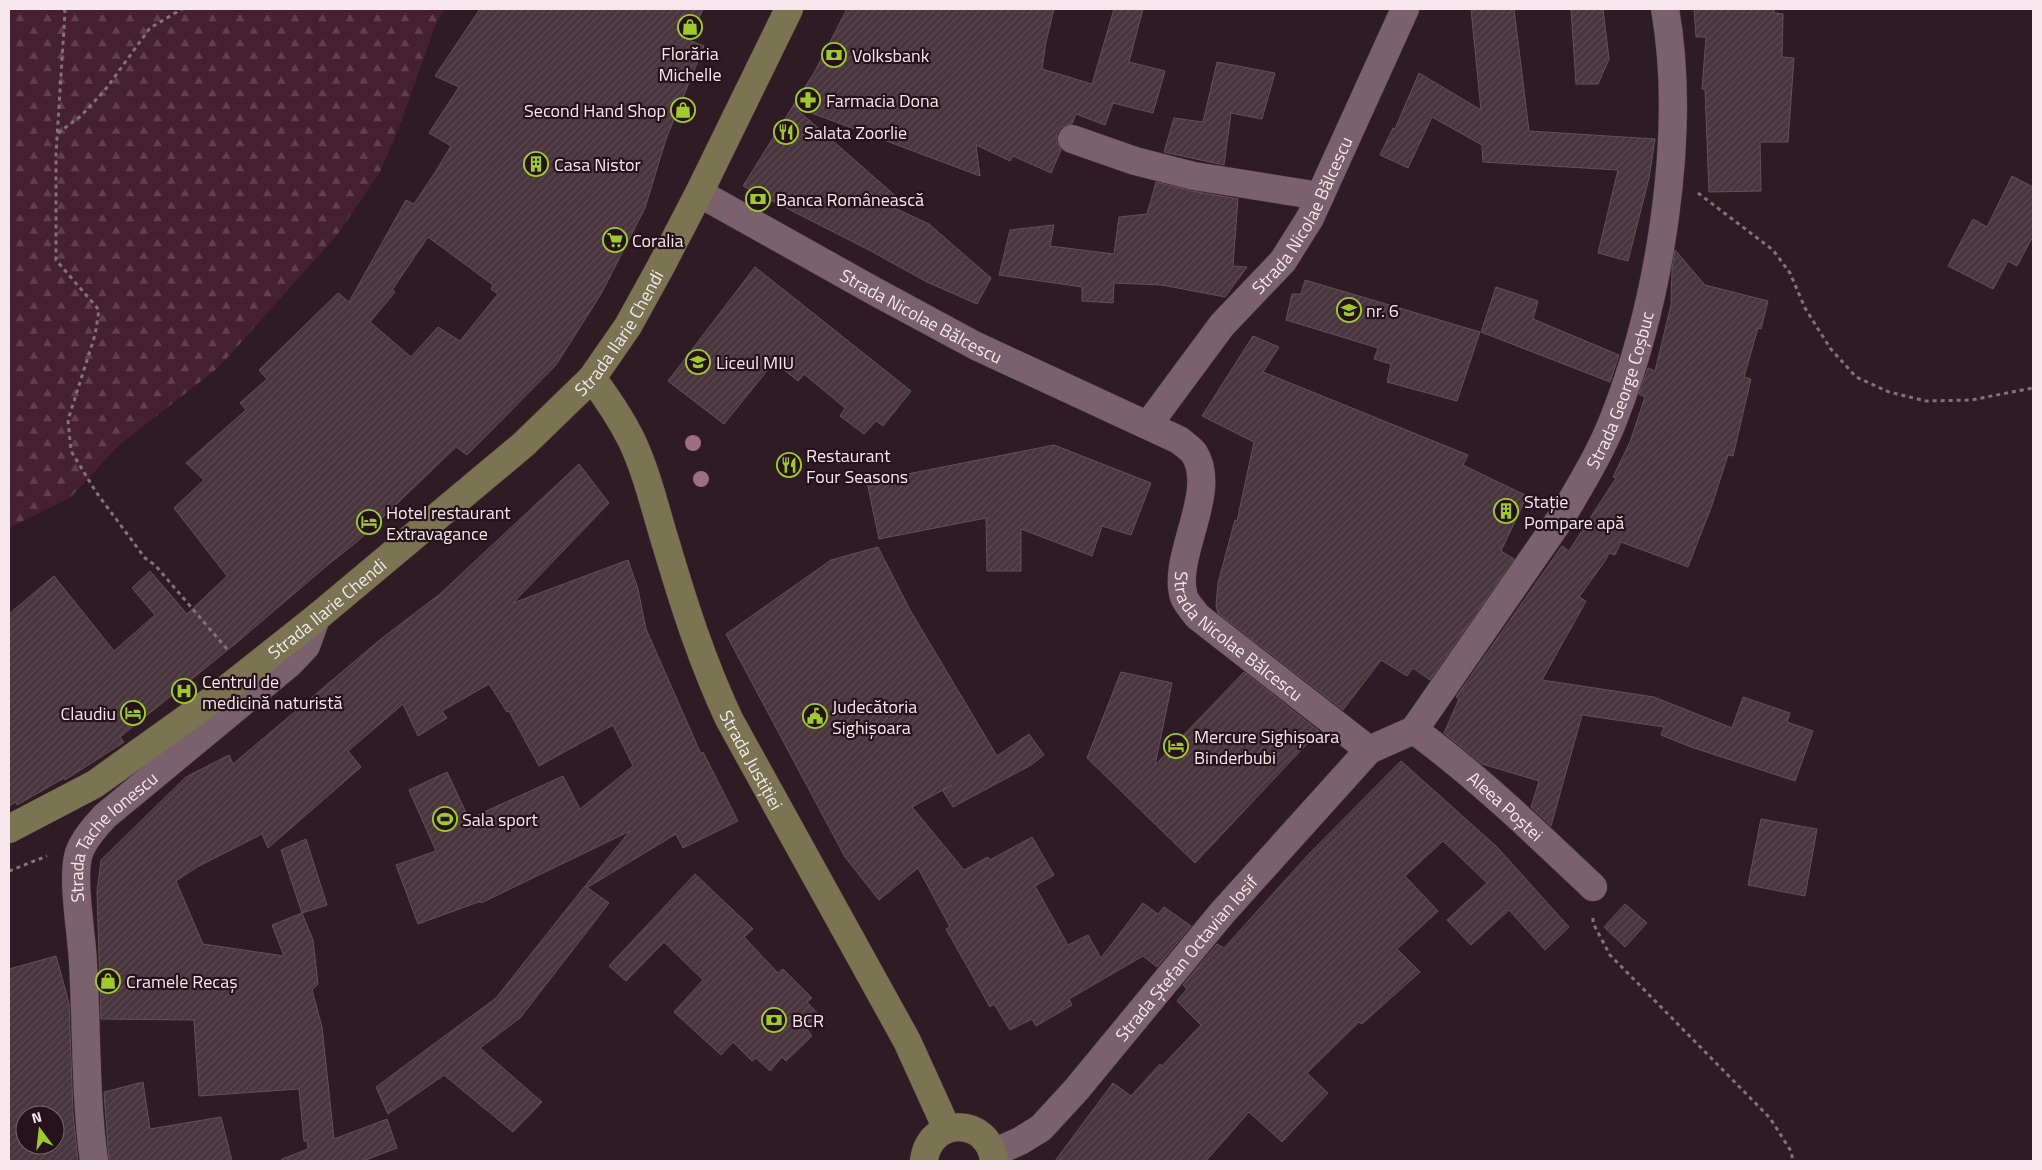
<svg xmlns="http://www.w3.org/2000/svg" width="2042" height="1170" font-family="'Titillium Web',sans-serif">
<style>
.forest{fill:url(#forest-firs)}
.building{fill:url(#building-hatch);stroke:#674f58;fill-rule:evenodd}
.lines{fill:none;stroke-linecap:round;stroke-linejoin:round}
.street-casing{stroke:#47373e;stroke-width:29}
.secondary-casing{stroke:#47373e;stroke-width:29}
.path{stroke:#837278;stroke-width:3;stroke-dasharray:4 4;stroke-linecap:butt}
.street{stroke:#7a616b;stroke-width:28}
.secondary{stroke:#7a7453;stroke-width:28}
.tree{fill:#9e6e82}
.labels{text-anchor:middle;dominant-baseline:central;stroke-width:4.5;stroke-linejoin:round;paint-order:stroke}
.poi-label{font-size:18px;fill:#f5e7ec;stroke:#25121a;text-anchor:start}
.street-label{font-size:18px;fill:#f5e7ec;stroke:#25121a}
</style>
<defs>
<pattern id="forest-firs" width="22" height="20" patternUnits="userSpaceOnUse" patternTransform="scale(1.25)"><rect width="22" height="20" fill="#452031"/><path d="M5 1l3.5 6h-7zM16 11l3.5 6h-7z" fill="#60404f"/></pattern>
<pattern id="building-hatch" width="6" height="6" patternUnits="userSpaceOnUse" patternTransform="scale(1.25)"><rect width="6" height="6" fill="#4a343d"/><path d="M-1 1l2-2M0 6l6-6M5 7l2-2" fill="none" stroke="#5c4850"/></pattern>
</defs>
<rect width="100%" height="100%" fill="#2f1b23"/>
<polygon class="forest" points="9,9 445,9 437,21 398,130 380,172 337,235 219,367 118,446 71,497 9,528"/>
<g class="building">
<path d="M480,9H703L689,40L704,46L666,139L645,208L601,294L556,365L467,455L456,447L358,541L330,563L235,644L120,737L124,742L65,780L64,778L17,805L16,802L9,806V614L54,576L114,651L155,615L132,588L150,571L187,614L227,576L174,508L204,480L186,463L246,410L240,403L267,379L259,370L338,293L349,302L406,200L414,204L436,171L451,146L429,133L459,87L435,76ZM428,237L493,285L491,289L498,294L460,341L438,327L411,357L370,322L395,292L392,290Z"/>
<polygon points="847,9 1054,9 1046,42 1042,69 1092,84 1114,9 1143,9 1129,62 1165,71 1153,113 1113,103 1105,125 1076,114 1072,124 1062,127 1057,133 1057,142 1061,150 1051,173 1013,156 1010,161 976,145 980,176 793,106 899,199 877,200 929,224 991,278 977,304 927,282 869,250 743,186 793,106 814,73"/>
<polygon points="1471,9 1514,9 1529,131 1655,139 1649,178 1628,261 1598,253 1618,170 1483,162 1482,145 1432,117 1408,168 1380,155 1393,128 1395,129 1419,73 1481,110"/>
<polygon points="1571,9 1603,9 1609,59 1598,84 1576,84"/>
<polygon points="1694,9 1774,9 1774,13 1783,14 1782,57 1794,58 1788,142 1760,142 1761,191 1709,192 1705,89 1702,89 1706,37 1696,37"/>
<polygon points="1217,62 1275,73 1262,119 1231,113 1224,165 1164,152 1174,118 1203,122"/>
<polygon points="2012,176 2033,187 2033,236 2017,266 2008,261 1993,289 1948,266 1973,219 1987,227"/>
<polygon points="1156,182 1192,191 1238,199 1233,266 1247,267 1225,297 1162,285 1114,283 1113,303 1082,301 1082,287 999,275 1010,230 1054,225 1050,246 1114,254 1119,217 1147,214"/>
<polygon points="1675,250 1705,285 1768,301 1761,329 1758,328 1744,377 1751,379 1733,456 1728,455 1712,505 1688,567 1621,542 1615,555 1609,553 1605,561 1579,597 1586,601 1542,680 1654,697 1732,728 1743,697 1790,713 1787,722 1813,731 1795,781 1691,747 1661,735 1664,727 1582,715 1551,826 1531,807 1539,781 1482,764 1444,733 1459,699 1456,697 1562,546 1569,551 1616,478 1613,477 1630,442 1645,397 1639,394 1648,368 1655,371 1671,305 1672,269"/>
<polygon points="755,267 911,391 883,426 876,421 864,434 840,416 845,408 804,374 798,381 774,362 724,424 668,381"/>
<polygon points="1305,280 1480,332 1457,401 1387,382 1391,364 1374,359 1378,348 1286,320 1292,294 1301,294"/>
<polygon points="1496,287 1538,301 1533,319 1619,355 1610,382 1481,332"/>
<polygon points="1253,336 1279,347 1263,372 1468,455 1463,465 1527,496 1501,551 1514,559 1430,680 1413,668 1407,676 1381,660 1343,710 1218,613 1216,606 1218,583 1235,520 1237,521 1254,442 1202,416"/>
<polygon points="1054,445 1151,483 1131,535 1102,526 1092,556 1021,529 1021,571 987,571 986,518 879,539 867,482"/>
<polygon points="579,464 609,503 513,603 628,560 638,589 646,629 701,754 703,752 738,821 683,848 676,834 588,887 586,885 630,831 481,903 481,901 418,924 396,865 436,851 409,790 447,772 469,819 563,776 580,809 633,766 613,725 539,766 509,711 507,712 489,684 442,711 447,718 418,736 403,704 348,751 361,767 268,848 262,834 197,867 176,881 203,944 284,956 272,925 302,913 313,940 318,984 312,990 322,1027 334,1139 387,1119 397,1148 363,1161 282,1161 282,1159 308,1149 307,1141 304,1141 299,1089 199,1096 194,1020 101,1019 97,892 101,860 186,777 229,755 233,764 381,639 440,594"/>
<polygon points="878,547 910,610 997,756 1029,734 1044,755 1031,765 953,807 943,791 952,785 912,807 964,870 988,857 990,860 1032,837 1054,875 1035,886 1068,945 1088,935 1101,958 1143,903 1158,914 1164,907 1191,926 1157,967 1143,956 1069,999 1072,1005 1036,1026 1032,1019 1010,1030 994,1004 990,1007 946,929 950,927 918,868 879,900 845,857 726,634 831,560"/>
<polygon points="1121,672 1172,683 1155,765 1244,672 1319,731 1195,863 1087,758"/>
<polygon points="1401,761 1497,847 1569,927 1545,950 1509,910 1471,945 1447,920 1487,883 1443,841 1405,876 1438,911 1397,949 1420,972 1362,1024 1359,1022 1307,1073 1328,1093 1282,1142 1249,1112 1206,1161 1055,1161 1113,1083 1131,1096 1160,1064 1162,1066 1201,1025 1177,1001 1187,989 1183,985 1217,944 1224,948 1307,856"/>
<polygon points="1761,819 1817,829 1805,896 1748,885"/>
<polygon points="306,839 327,905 302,913 281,850"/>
<polygon points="695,874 753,929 744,937 778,973 783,969 812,998 807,1002 821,1017 807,1029 812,1036 786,1061 782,1057 770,1071 756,1058 752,1061 733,1042 721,1055 674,1012 703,980 664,942 626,981 609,966"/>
<polygon points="585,886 609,903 520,1018 480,1048 542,1102 513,1132 444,1075 388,1114 376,1087 496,998"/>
<polygon points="1625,904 1647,923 1625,947 1604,927"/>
<path d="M56,956L69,1003L73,1113L78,1161H9V969ZM25,1115H55V1145H25Z"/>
<polygon points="143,1082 150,1129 221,1117 232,1161 109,1161 104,1092"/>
</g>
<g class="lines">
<defs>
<g id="street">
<polyline points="1072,139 1135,161 1194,176 1320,196"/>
<path id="s1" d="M699,193L874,291L976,346L1179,440C1184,444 1191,449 1194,453C1219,492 1171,557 1184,597C1186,603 1193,610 1197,616L1369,750"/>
<path id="s2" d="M1148,425L1222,325L1283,261L1310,218L1405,9"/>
<path id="s3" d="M1414,730C1478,777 1535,832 1593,887"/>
<path id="s4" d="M993,1153L1020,1141L1041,1128L1076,1090L1222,913L1369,750L1414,730L1563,515C1581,484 1601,452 1614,418C1660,301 1687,133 1665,9"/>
<path id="s5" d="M94,1161C85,1095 87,1030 83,963C82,936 71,877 79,853C84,839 95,827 105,816L290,663L306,646L316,618"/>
</g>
<g id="secondary">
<path id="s6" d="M592,378C607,398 620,417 631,439C647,472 655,509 666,544C684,605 702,661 729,719L907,1041L947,1129"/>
<path id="s7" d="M9,829L95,784L219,695L316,618L524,444L592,378L628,326L660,268L699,193L789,9"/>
<path d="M924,1161C929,1116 989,1116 994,1161"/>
</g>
</defs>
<use href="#street" class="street-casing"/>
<use href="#secondary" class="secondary-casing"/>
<g class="path">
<polyline points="64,9 65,12 56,154 56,260 99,310 95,335 68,420 71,451 96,492 145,558 155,565 227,649"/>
<polyline points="58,133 81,116 105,90 150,28 182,9"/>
<polyline points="1698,193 1773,250 1790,273 1805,308 1830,348 1856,377 1889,392 1926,401 1971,400 2033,388"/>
<polyline points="9,871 47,856"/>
<polyline points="1593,918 1593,923 1610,955 1770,1118 1791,1151 1793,1161"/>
</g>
<use href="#street" class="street"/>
<use href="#secondary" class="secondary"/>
</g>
<g class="tree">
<circle cx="693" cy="443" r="8"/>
<circle cx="701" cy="479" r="8"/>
</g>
<defs>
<symbol id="shop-ring" viewBox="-11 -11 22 22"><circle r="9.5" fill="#25121a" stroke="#9eca2e" stroke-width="1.5"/><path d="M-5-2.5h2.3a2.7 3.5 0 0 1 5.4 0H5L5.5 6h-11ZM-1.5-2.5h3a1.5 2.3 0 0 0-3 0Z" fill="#9eca2e"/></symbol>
<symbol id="bank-ring" viewBox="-11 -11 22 22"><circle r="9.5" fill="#25121a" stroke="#9eca2e" stroke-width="1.5"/><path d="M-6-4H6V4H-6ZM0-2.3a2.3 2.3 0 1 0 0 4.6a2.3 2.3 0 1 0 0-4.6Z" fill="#9eca2e"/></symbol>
<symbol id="pharmacy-ring" viewBox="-11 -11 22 22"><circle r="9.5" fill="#25121a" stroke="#9eca2e" stroke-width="1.5"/><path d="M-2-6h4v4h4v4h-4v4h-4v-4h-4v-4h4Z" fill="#9eca2e"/></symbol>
<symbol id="restaurant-ring" viewBox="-11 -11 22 22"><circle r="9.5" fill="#25121a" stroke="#9eca2e" stroke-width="1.5"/><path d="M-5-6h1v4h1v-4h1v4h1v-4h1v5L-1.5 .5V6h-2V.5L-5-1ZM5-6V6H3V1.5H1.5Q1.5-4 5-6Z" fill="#9eca2e"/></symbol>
<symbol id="building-ring" viewBox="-11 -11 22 22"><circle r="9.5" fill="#25121a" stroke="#9eca2e" stroke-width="1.5"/><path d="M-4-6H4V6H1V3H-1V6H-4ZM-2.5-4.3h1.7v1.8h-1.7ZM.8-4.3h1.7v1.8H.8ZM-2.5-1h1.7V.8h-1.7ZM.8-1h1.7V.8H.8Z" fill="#9eca2e"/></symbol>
<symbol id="supermarket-ring" viewBox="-11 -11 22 22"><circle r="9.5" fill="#25121a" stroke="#9eca2e" stroke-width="1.5"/><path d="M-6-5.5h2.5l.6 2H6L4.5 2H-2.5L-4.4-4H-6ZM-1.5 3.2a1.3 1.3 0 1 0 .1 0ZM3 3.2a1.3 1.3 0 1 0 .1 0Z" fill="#9eca2e"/></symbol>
<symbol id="school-ring" viewBox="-11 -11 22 22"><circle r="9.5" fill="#25121a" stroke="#9eca2e" stroke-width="1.5"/><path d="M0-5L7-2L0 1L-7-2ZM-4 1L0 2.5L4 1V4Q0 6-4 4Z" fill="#9eca2e"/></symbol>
<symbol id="hotel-ring" viewBox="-11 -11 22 22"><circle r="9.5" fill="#25121a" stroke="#9eca2e" stroke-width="1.5"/><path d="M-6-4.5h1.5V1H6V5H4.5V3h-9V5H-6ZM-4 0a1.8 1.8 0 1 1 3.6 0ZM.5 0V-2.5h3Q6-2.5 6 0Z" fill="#9eca2e"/></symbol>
<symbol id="hospital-ring" viewBox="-11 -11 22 22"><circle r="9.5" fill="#25121a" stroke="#9eca2e" stroke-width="1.5"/><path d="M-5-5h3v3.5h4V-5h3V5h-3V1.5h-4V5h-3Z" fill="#9eca2e"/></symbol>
<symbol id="civic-ring" viewBox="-11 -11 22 22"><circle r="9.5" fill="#25121a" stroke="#9eca2e" stroke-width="1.5"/><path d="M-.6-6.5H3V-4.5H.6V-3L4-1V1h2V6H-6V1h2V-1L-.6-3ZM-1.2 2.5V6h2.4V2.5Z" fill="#9eca2e"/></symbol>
<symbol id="stadium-ring" viewBox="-11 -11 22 22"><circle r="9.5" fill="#25121a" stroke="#9eca2e" stroke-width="1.5"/><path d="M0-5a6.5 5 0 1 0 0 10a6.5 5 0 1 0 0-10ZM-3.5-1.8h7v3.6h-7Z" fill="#9eca2e"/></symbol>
</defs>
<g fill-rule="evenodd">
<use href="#shop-ring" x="676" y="13" width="28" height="28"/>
<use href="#bank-ring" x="820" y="41" width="28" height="28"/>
<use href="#pharmacy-ring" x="794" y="86" width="28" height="28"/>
<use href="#shop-ring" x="669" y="96" width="28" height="28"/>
<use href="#restaurant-ring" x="772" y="118" width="28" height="28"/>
<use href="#building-ring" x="522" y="150" width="28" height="28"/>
<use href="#bank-ring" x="744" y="185" width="28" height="28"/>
<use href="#supermarket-ring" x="601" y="226" width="28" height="28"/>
<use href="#school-ring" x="1335" y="296" width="28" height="28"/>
<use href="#school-ring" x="684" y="348" width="28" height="28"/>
<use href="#restaurant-ring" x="775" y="451" width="28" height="28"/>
<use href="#building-ring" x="1492" y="497" width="28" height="28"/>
<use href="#hotel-ring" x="355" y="508" width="28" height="28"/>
<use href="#hospital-ring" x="170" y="677" width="28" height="28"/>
<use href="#hotel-ring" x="119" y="699" width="28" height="28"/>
<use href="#civic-ring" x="801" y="702" width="28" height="28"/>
<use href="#hotel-ring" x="1162" y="732" width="28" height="28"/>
<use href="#stadium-ring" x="431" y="805" width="28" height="28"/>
<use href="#shop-ring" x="94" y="967" width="28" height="28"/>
<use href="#bank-ring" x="760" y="1006" width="28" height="28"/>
</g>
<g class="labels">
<g class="poi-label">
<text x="690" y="53" text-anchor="middle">Florăria<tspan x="690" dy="21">Michelle</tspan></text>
<text x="852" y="55">Volksbank</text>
<text x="826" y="100">Farmacia Dona</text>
<text x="666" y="110" text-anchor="end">Second Hand Shop</text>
<text x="804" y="132">Salata Zoorlie</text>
<text x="554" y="164">Casa Nistor</text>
<text x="776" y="199">Banca Românească</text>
<text x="632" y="240">Coralia</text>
<text x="1366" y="310">nr. 6</text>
<text x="716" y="362">Liceul MIU</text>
<text x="806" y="455">Restaurant<tspan x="806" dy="21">Four Seasons</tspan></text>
<text x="1524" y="501">Stație<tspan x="1524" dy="21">Pompare apă</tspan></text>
<text x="386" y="512">Hotel restaurant<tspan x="386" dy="21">Extravagance</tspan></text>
<text x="202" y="681">Centrul de<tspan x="202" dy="21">medicină naturistă</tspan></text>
<text x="832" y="706">Judecătoria<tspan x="832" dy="21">Sighișoara</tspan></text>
<text x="116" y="713" text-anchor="end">Claudiu</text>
<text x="1194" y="736">Mercure Sighișoara<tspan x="1194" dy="21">Binderbubi</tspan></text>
<text x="462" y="819">Sala sport</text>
<text x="126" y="981">Cramele Recaș</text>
<text x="792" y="1020">BCR</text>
</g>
<g class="street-label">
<text stroke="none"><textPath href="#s2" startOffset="262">Strada Nicolae Bălcescu</textPath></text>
<text stroke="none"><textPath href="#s1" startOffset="254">Strada Nicolae Bălcescu</textPath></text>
<text stroke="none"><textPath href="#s7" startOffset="792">Strada Ilarie Chendi</textPath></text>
<text stroke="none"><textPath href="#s4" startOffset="1004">Strada George Coșbuc</textPath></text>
<text stroke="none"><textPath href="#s7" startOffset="388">Strada Ilarie Chendi</textPath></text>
<text stroke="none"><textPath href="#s1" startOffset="772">Strada Nicolae Bălcescu</textPath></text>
<text stroke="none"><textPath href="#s6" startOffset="416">Strada Justiției</textPath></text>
<text stroke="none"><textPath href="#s3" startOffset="119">Aleea Poștei</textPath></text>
<text stroke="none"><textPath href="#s5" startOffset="339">Strada Tache Ionescu</textPath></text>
<text stroke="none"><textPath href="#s4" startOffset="278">Strada Ștefan Octavian Iosif</textPath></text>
</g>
</g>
<rect width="2042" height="1170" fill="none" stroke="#f5e7ec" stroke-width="20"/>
<g transform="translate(40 1130) rotate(345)"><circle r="24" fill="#25121a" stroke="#78676e"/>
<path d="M0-4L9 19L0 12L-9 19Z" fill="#9eca2e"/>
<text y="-8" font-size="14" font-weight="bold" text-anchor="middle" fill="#f5e7ec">N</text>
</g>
</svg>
